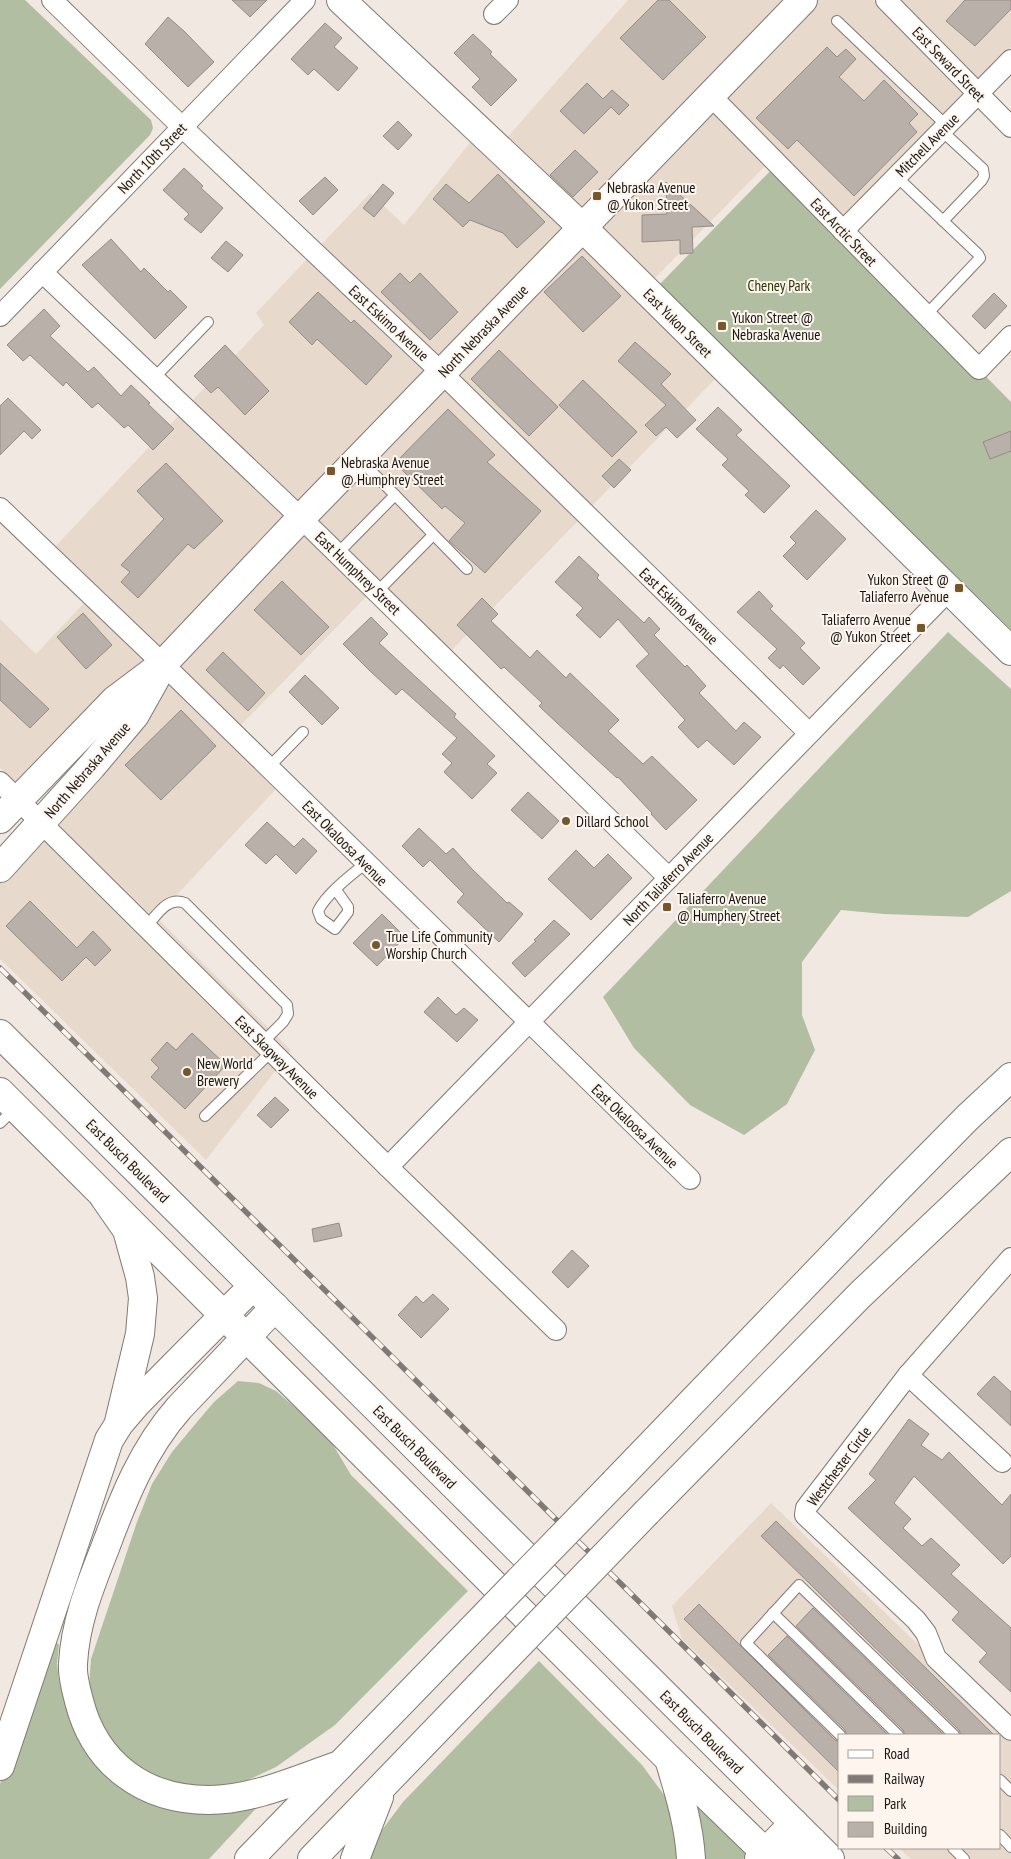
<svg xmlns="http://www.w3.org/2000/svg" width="1011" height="1859" font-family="'PT Sans Narrow',sans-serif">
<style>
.built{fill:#e8d9cd}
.green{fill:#b1bea1}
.building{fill:#b8b0a9;stroke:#948c85}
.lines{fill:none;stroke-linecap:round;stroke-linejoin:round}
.lane-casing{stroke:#807972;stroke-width:12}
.street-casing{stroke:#807972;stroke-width:22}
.secondary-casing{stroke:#807972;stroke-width:30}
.primary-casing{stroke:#807972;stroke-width:30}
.highway-casing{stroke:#807972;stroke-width:30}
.lane{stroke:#fff;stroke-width:10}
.street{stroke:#fff;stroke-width:20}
.secondary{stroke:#fff;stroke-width:28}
.primary{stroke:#fff;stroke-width:28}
.highway{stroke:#fff;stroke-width:28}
.rail-casing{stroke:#7f7a75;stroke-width:5.5}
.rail{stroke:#fef6ee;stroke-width:4;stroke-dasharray:11;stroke-linecap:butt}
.highway-bridge-casing{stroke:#807972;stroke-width:30;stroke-linecap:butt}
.highway-bridge{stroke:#fff;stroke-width:28}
.poi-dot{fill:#75572b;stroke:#fef6ee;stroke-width:2}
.labels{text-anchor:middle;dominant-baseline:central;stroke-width:4;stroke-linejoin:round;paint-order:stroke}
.street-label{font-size:15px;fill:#161411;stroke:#fef6ee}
.poi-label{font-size:15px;fill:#161411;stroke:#fef6ee;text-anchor:start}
.park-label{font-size:15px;fill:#243602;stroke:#fef6ee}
</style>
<rect width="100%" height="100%" fill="#f1e8e1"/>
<g class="built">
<polygon points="628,0 791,0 583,216 504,141"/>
<polygon points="815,0 873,0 965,94 843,217 723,94"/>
<polygon points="900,0 1011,0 1011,47 979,80"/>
<polygon points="709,108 765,166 653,280 595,228"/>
<polygon points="473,139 569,230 442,360 321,245 370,193 404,225"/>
<polygon points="582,242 718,376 592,506 455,372"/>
<polygon points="307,259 429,374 302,505 192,401 264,325 256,313"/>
<polygon points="441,386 578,521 451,651 314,517"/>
<polygon points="179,415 288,519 164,651 55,547"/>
<polygon points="301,531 367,596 240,726 176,663"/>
<polygon points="85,602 149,664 19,786 0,768 0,619 36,654"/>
<polygon points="165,679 276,789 156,917 291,1050 288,1055 53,822"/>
<polygon points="40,837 276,1070 206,1160 0,959 0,881"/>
<polygon points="771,1503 1011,1734 1011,1859 911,1859 899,1848 1000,1848 1000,1735 840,1735 840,1791 682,1639 672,1606"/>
</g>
<g class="green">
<polygon points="0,0 25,0 151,120 153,128 150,135 0,289"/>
<polygon points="777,164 1011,402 1011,630 659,285"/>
<polygon points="948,632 1011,689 1011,891 968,917 884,914 841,910 802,962 802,1015 815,1050 787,1104 744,1135 690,1105 634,1048 603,997"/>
<polygon points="238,1381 259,1383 276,1391 296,1408 332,1443 351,1475 468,1591 335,1725 276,1767 246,1781 218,1787 172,1782 131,1765 101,1728 89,1687 91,1659 137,1522 152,1484 172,1452 197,1422 214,1402"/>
<polygon points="50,1641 59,1644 57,1664 59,1680 67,1711 76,1731 113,1772 263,1801 209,1859 0,1859 0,1784"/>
<polygon points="539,1661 642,1765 667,1799 683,1859 367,1859 379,1834 403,1802"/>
<polygon points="690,1799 746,1852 747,1855 743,1859 698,1859"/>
</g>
<g class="building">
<polygon points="232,0 267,0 250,17"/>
<polygon points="658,0 669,0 706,37 663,80 620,38"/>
<polygon points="965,0 1011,0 1011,9 975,46 946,21"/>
<polygon points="168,17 185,32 214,62 188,87 145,44"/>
<polygon points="325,23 342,38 334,47 358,68 338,91 314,69 308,75 291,59"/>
<polygon points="473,34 492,52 490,54 517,80 491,106 472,87 480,79 454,53"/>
<polygon points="827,47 837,57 846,49 856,59 839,77 864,101 884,80 918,114 909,123 917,132 854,196 797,140 788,149 756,118"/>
<polygon points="587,83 603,99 612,90 629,105 619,115 611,107 584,134 560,111"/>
<polygon points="398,121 412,135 398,150 383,136"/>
<polygon points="575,150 598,172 573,197 550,175"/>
<polygon points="184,168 203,186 201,188 223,208 201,233 184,219 189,214 163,190"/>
<polygon points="498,174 545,222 517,248 503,233 470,220 463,227 433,199 446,184 469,203"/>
<polygon points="325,177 338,190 313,215 299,201"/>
<polygon points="666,182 714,226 692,227 693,253 680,254 680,240 642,242 642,215 667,214"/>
<polygon points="383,184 394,193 374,217 363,208"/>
<polygon points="111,239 141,272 144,268 168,292 170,290 187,307 155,339 82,265"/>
<polygon points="226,241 243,255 228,272 211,258"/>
<polygon points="582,256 621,296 583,332 544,292"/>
<polygon points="400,273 410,283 420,273 458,312 430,340 381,292"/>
<polygon points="318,292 351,323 354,320 392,356 366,385 317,339 312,345 289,322"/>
<polygon points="994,293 1007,306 985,329 972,316"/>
<polygon points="44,309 60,326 50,336 88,372 94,367 121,396 131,385 150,403 148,404 174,429 153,450 128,425 124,428 98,403 92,408 66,382 63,386 30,355 23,361 7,345"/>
<polygon points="635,342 671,374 661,384 696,420 677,438 666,427 656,436 645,425 666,405 618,361"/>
<polygon points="225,345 269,391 245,415 218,387 211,393 194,376"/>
<polygon points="499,350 558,407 529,436 471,379"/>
<polygon points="583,380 637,432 612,457 559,405"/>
<polygon points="8,398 41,430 32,439 24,431 0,455 0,406"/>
<polygon points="718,407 742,430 736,435 790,486 764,513 745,495 749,491 722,465 728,459 696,429"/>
<polygon points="448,409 495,455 487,462 541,511 485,573 449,541 465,523 445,506 442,509 395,463"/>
<polygon points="1011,431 1011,451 990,459 983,442"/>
<polygon points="619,459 631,470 614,488 602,476"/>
<polygon points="166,463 223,521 194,549 188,544 138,598 121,582 130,572 121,565 164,519 137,491"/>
<polygon points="816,510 846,539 807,580 783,556 796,543 790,537"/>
<polygon points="579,556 599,575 597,578 644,623 649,617 660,629 654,635 685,667 687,665 706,686 699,693 736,731 744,722 761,737 734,765 707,740 698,748 678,727 685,720 636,666 649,654 618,619 600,638 576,615 583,608 555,582"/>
<polygon points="282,581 329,627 301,655 254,610"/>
<polygon points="759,591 773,606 770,609 805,643 800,648 820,668 803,685 783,665 780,669 768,658 777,649 737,612"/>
<polygon points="482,598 498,614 491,621 530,658 537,650 566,678 570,673 619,720 608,731 643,764 652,756 697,800 666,830 651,814 652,813 618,777 617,778 557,723 539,706 542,703 504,667 501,669 457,625"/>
<polygon points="83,613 112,645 86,669 57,637"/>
<polygon points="371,617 388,634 379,643 456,714 454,717 495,756 487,764 497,773 472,799 444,772 452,763 442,754 457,738 402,689 396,695 370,671 343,644"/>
<polygon points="223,652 265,693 248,711 206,670"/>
<polygon points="0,663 49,709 30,728 0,700"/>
<polygon points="305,675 339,708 322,725 289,692"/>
<polygon points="181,710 216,746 161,800 125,765"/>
<polygon points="528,792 559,821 542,839 511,810"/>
<polygon points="267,822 294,847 303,838 317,851 296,874 276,854 266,864 245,845"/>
<polygon points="419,828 446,854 453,848 472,869 507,903 509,902 523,914 499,942 457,902 464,894 430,860 423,867 402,846"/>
<polygon points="576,850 594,868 608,854 632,878 591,920 548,879"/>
<polygon points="30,901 77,948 93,931 111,950 95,966 86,957 62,981 6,926"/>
<polygon points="382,914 405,937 377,966 353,943"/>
<polygon points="554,920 570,934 525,977 512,963 536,941 534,940"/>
<polygon points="438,997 456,1015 464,1008 478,1020 457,1042 424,1012"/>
<polygon points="192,1033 226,1065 185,1109 151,1077 159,1068 151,1060 167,1042 176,1050"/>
<polygon points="275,1097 289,1110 271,1128 257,1115"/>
<polygon points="339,1223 342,1236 314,1242 312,1229"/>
<polygon points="572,1250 589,1266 568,1288 552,1272"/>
<polygon points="433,1294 449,1309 421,1338 398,1315 416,1296 423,1303"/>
<polygon points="994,1376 1011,1392 1011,1426 977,1394"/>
<polygon points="909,1419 929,1434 921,1445 942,1460 949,1452 1002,1505 1011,1494 1011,1556 1003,1564 914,1476 894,1503 911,1519 903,1528 922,1546 931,1538 960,1565 951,1574 1011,1628 1011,1692 979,1662 987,1653 952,1620 959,1612 848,1508 876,1480 869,1474"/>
<polygon points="776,1521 940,1682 994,1735 961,1735 959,1730 761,1536"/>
<polygon points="699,1604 835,1740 840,1742 840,1773 684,1619"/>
<polygon points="813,1608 944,1735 905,1735 903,1730 796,1626"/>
<polygon points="787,1636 888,1735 847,1735 845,1730 768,1655"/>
</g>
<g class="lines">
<defs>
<g id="lane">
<polyline points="837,21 947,126"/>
<polyline points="942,131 983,169 984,176 982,180 943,221"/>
<polyline points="897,177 978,254 980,258 926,315"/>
<polyline points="154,378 208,322"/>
<polyline points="395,495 467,569"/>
<polyline points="338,553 395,495 359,459"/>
<polyline points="377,592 433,535"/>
<polyline points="269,767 303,732"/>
<path d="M336,890L348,907V912L335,929L321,919L318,911C326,894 351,875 366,863"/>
<path d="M146,927C157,915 167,896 185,903L287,1005L288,1014L283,1022L262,1043"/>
<polyline points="205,1116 271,1052"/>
<polyline points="0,1123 15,1108"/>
<polyline points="773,1613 898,1735"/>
<polyline points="840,1735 746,1643 799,1585 954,1735"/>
<polyline points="1000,1780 1011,1791"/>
<polyline points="1000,1835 1011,1847"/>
<polyline points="953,1848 964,1859"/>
</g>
<g id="street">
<polyline points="52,0 182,127 442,373 809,733"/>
<polyline points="886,0 1011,127"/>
<polyline points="494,14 508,0"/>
<polyline points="710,95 979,369 1011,336"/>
<polyline points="843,231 1011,60"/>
<polyline points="42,272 301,518 669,878"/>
<polyline points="0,316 305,0"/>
<polyline points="0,508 163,664 690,1179"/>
<polyline points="0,782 388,1167 556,1330"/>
<polyline points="388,1167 949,590"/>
<polyline points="1011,1258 908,1375 806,1508 805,1515 916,1620 926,1633 936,1658 1011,1730"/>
<polyline points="908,1375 1002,1462"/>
</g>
<polyline id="secondary" points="341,0 583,228 1011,651"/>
<g id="primary">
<polyline points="0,819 115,700 163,664 301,518 803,0"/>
<polyline points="0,868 92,766 135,715 158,674"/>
<polyline points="0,1034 830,1859"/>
<polyline points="0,1092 669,1759 772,1859"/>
</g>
<g id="highway">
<polyline points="104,1197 127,1230 140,1277 143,1298 140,1334 119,1422"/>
<path d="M275,1307L179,1408C143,1449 124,1497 105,1548C90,1586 75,1623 73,1664C72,1676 76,1689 79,1701C95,1764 144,1800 209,1800C253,1800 298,1779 340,1765"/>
<polyline points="615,1482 898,1188 968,1117 1011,1077"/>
<polyline points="647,1512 861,1294 1011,1152"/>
<path d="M669,1759C679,1792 689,1824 691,1859"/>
<polyline points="0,1766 109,1440 119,1424 137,1403 253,1286"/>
<polyline points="249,1859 448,1654"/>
<polyline points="312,1859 479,1686"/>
<polyline points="355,1859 379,1797"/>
<polyline points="759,1859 794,1823"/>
<polyline points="793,1859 812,1841"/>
</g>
</defs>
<use href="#lane" class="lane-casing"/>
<use href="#street" class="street-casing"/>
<use href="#secondary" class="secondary-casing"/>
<use href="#primary" class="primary-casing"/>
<use href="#highway" class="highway-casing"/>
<use href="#lane" class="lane"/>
<use href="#street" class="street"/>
<use href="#secondary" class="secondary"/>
<use href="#primary" class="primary"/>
<use href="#highway" class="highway"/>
<defs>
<g id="rail">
<polyline points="0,968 840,1801"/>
<polyline points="886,1848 898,1859"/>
</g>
</defs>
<use href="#rail" class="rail-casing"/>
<use href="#rail" class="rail"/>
<defs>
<g id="highway-bridge">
<polyline points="448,1654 615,1482"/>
<polyline points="479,1686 647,1512"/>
</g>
</defs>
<use href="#highway-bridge" class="highway-bridge-casing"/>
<use href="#highway-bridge" class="highway-bridge"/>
</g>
<g class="poi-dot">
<rect x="592" y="191" width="10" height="10" rx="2.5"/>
<rect x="717" y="321" width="10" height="10" rx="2.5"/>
<rect x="326" y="466" width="10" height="10" rx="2.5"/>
<rect x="954" y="583" width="10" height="10" rx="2.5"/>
<rect x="916" y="623" width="10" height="10" rx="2.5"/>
<circle cx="566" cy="821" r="5"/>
<rect x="662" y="902" width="10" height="10" rx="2.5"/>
<circle cx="376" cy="945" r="5"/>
<circle cx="187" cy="1072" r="5"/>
</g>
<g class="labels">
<g class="street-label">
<text transform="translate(949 64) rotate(46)">East Seward Street</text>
<text transform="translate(927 145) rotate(-45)">Mitchell Avenue</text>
<text transform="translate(152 158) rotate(-46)">North 10th Street</text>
<text transform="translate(844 232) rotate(46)">East Arctic Street</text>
<text transform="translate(389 323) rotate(43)">East Eskimo Avenue</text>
<text transform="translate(678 323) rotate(45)">East Yukon Street</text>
<text transform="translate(483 331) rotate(-46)">North Nebraska Avenue</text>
<text transform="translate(358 573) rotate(44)">East Humphrey Street</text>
<text transform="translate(679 606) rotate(44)">East Eskimo Avenue</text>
<text transform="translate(87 770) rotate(-49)">North Nebraska Avenue</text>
<text transform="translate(345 843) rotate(45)">East Okaloosa Avenue</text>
<text transform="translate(668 879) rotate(-46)">North Taliaferro Avenue</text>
<text transform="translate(277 1057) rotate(45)">East Skagway Avenue</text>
<text transform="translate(635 1126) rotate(44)">East Okaloosa Avenue</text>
<text transform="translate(128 1161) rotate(45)">East Busch Boulevard</text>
<text transform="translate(415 1447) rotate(45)">East Busch Boulevard</text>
<text transform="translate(839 1466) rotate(-53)">Westchester Circle</text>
<text transform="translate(702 1732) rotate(45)">East Busch Boulevard</text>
</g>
<g class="poi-label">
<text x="607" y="187">Nebraska Avenue<tspan x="607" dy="17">@ Yukon Street</tspan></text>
<text x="732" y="317">Yukon Street @<tspan x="732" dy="17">Nebraska Avenue</tspan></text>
<text x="341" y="462">Nebraska Avenue<tspan x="341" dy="17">@ Humphrey Street</tspan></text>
<text x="949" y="579" text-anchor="end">Yukon Street @<tspan x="949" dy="17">Taliaferro Avenue</tspan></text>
<text x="911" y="619" text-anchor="end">Taliaferro Avenue<tspan x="911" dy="17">@ Yukon Street</tspan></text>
<text x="576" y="821">Dillard School</text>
<text x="677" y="898">Taliaferro Avenue<tspan x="677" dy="17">@ Humphery Street</tspan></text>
<text x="386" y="936">True Life Community<tspan x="386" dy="17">Worship Church</tspan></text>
<text x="197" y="1063">New World<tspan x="197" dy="17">Brewery</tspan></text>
</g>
<g class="park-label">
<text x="779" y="285">Cheney Park</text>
</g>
</g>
<rect x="838" y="1734" width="162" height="115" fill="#fef6ee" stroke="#a19c96"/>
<rect x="848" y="1750" width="25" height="8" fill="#ffffff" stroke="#a19c96"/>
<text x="884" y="1759" font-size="15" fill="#161411">Road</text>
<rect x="848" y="1775" width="25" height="8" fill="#7f7a75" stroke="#a19c96"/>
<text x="884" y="1784" font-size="15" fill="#161411">Railway</text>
<rect x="848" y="1796" width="25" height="15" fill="#b1bea1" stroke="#a19c96"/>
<text x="884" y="1809" font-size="15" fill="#161411">Park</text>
<rect x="848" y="1822" width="25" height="15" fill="#b8b0a9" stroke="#a19c96"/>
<text x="884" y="1834" font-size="15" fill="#161411">Building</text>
</svg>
